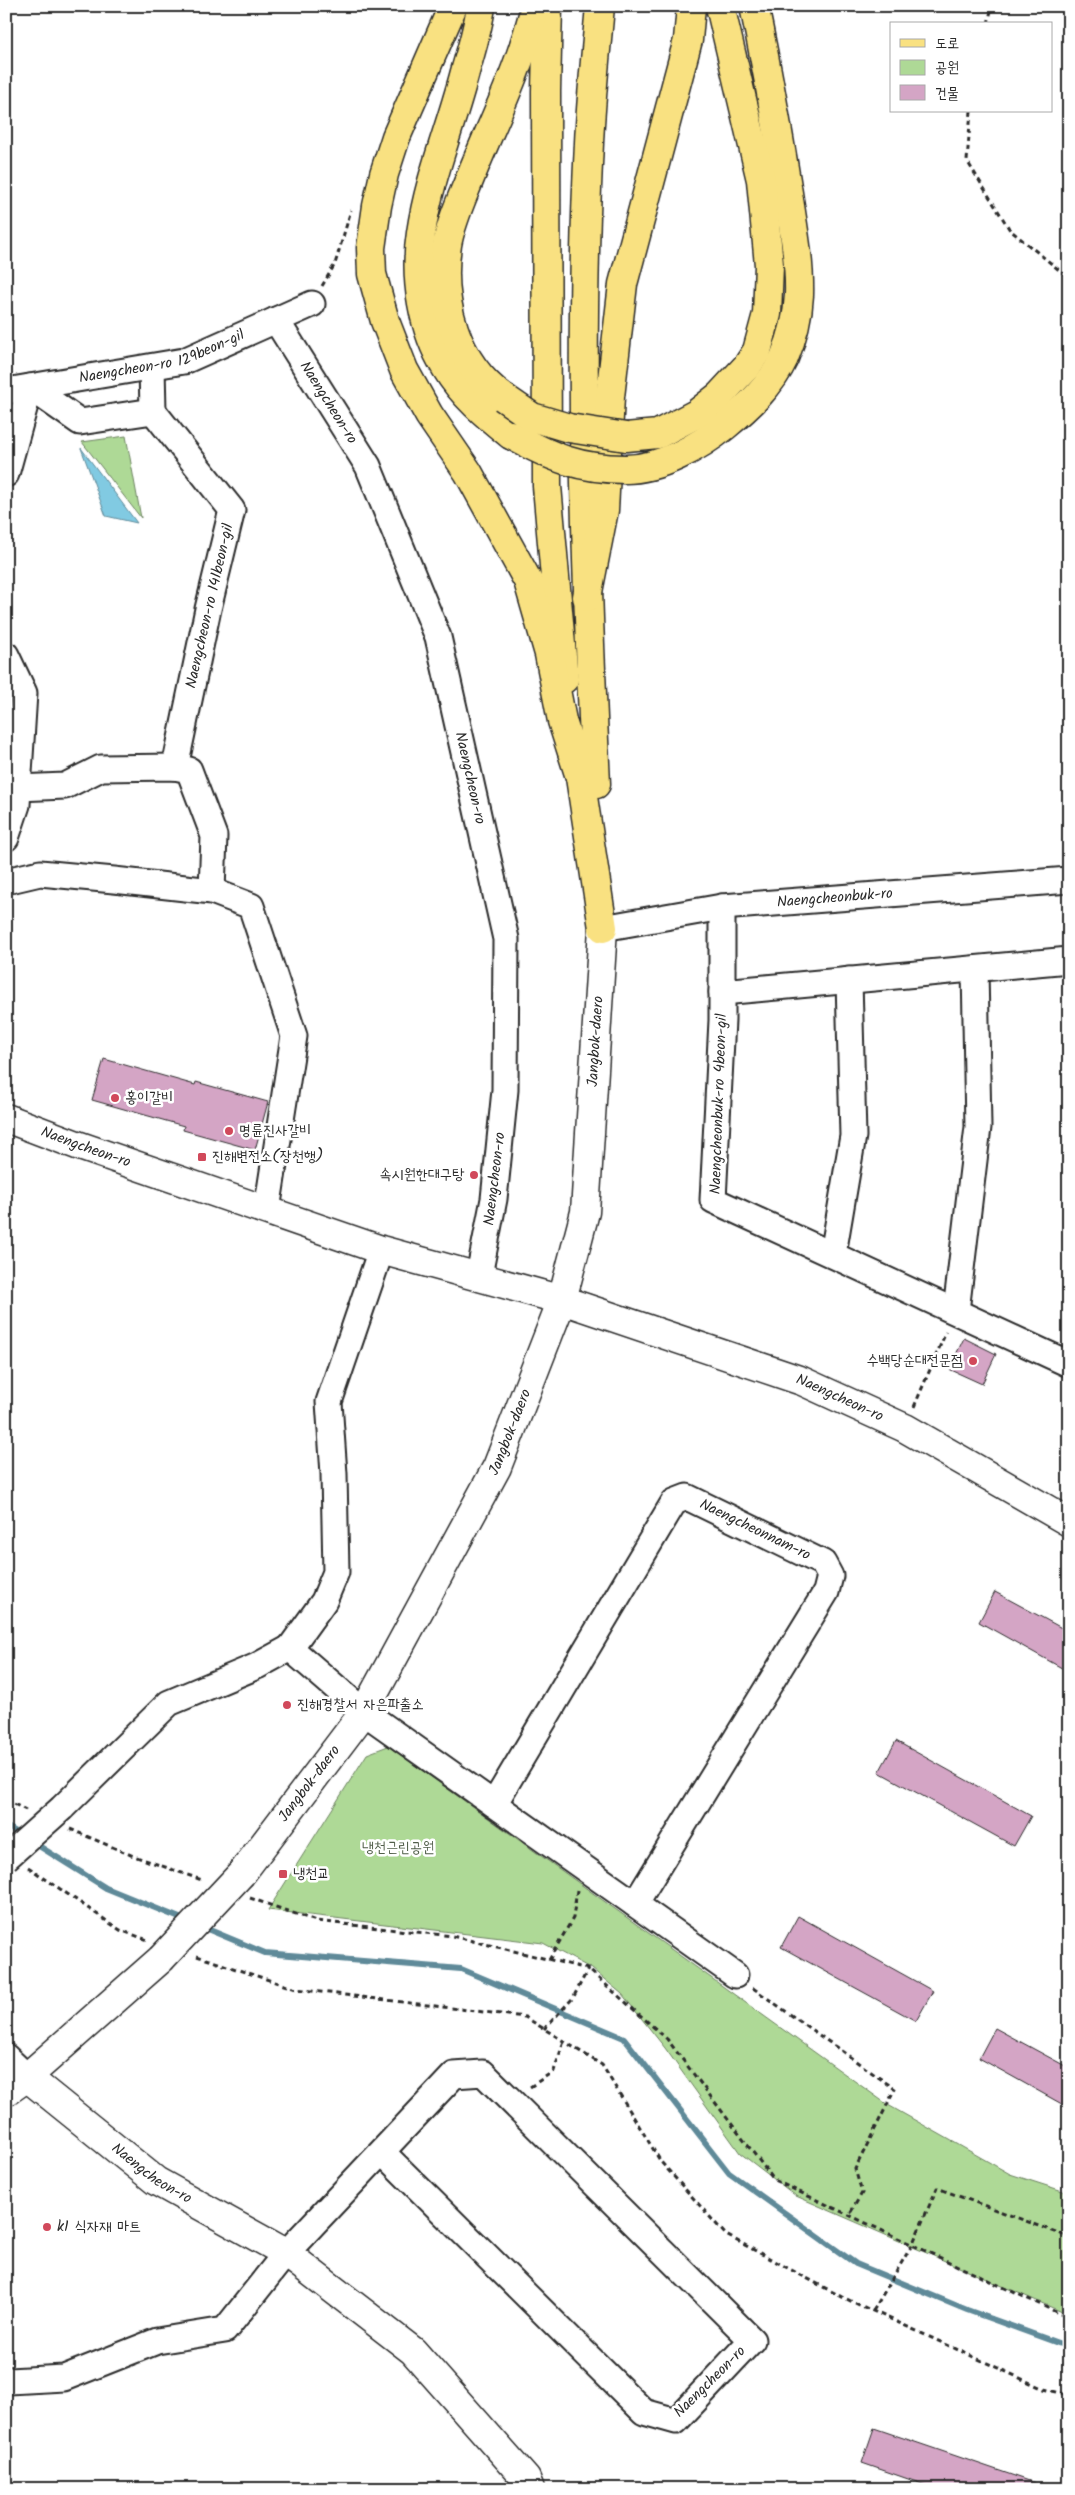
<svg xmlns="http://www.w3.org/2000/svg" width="1075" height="2495" font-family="Kalam,'Poor Story',sans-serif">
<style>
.green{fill:#aed996;stroke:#6c8260}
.water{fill:#81cae2;stroke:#5f8a99}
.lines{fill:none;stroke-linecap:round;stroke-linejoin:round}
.stream{stroke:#5f8a99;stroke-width:6}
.building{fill:#d4a5c5;stroke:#2b2b2b}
.street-casing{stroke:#2b2b2b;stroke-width:29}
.secondary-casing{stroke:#2b2b2b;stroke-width:31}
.primary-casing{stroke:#2b2b2b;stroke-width:31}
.highway-casing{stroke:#2b2b2b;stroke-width:31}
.path{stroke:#2b2b2b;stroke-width:3;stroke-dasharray:5 4;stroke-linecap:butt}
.street{stroke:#fff;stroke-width:25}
.secondary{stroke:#fff;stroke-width:28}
.primary{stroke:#f9e181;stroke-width:28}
.highway{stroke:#f9e181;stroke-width:28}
.street-bridge-casing{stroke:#2b2b2b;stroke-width:29;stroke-linecap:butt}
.secondary-bridge-casing{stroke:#2b2b2b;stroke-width:31;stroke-linecap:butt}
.primary-bridge-casing{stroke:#2b2b2b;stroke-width:31;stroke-linecap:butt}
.highway-bridge-casing{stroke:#2b2b2b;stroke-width:31;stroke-linecap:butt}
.street-bridge{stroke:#fff;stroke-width:25}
.secondary-bridge{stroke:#fff;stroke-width:28}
.primary-bridge{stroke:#f9e181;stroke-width:28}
.highway-bridge{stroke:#f9e181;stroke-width:28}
.poi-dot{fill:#d1495b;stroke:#fff;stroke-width:2}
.labels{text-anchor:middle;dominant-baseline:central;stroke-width:5;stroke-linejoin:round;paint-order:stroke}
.street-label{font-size:15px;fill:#2b2b2b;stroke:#fff}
.poi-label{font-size:15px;fill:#2b2b2b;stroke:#fff;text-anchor:start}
.park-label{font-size:15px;fill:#525f4b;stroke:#fff}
</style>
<rect width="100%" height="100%" fill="#fff"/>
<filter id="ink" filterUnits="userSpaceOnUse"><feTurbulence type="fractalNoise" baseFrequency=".02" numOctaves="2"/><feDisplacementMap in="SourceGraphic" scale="10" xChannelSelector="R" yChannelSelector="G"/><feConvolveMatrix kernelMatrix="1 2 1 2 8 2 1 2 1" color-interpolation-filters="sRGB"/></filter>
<g filter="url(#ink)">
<g class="green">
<polygon points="126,436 141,518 82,442"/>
<polygon points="388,1746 888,2105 1010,2174 1069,2193 1069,2315 796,2196 740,2153 665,2048 622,1994 592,1969 543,1943 268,1910 367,1754"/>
</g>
<polygon class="water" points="81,448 137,523 106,516"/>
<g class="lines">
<g class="stream">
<polyline points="6,1826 23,1836"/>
<polyline points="31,1841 106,1888 187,1921"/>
<polyline points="200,1926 265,1953 461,1969 624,2038 729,2173 856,2264 967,2310 1069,2347"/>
</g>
</g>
<g class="building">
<polygon points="104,1059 195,1085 196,1082 268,1102 255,1150 183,1130 184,1126 92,1100"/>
<polygon points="964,1338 996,1354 982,1384 949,1369"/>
<polygon points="995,1592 1069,1632 1069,1672 979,1622"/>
<polygon points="896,1741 1031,1816 1014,1846 879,1772"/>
<polygon points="798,1916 933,1991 916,2021 781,1947"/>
<polygon points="995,2028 1069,2068 1069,2108 979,2058"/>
<polygon points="874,2428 1044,2486 1044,2489 937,2489 862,2463"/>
</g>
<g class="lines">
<defs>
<g id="street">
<path id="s1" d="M276,320L368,466L438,637L506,939L505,1090L494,1199L479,1275"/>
<polyline points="152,367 153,411"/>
<path id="s2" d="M6,391L184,361L312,304"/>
<polyline points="153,411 232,510 208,609 175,767"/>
<polyline points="6,474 30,387 80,422 153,411"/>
<polyline points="6,655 24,693 17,805 6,838"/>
<polyline points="18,788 65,786 101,768 175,767 189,770 214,836 212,891"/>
<polyline points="6,881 40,873 114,880 212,891 251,906 294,1036 267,1210"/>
<polyline points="722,907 722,1020 713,1200 1069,1364"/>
<path id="s3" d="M603,928L722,907L1069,880"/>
<polyline points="722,992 1069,960"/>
<polyline points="833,1254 853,1136 849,980"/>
<polyline points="956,1311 978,1127 975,969"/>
<polyline points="290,1648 324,1601 336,1572 334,1474 329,1402 381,1250"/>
<path id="s4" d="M494,1804L674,1502L687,1497L823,1563L830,1576L826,1592L635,1904"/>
<polyline points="62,1808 169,1703 257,1666 290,1648 364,1712 735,1975"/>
<polyline points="6,2057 27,2077"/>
<polyline points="6,2379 9,2381 64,2378 157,2341 225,2330 286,2253 454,2075 483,2073 752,2340 676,2421 644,2412 382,2152"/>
</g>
<g id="secondary">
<path id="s5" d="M6,1118L77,1145L381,1250L562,1300L802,1381L905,1428L1069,1522"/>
<path id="s6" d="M242,1873L364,1712L497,1467L562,1300L585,1212L603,928"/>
<path id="s7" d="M27,2077L156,2181L286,2253L413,2351L526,2479L530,2489"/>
<polyline points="6,2092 27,2077 161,1959"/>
</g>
<g id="primary">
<path d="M481,6C478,29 471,51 465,72C451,126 429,178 421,233C414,277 422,329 446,368C462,395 487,416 511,435"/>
<polyline points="548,6 546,91 547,486 564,679"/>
<path d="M625,469C660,469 699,447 725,426C748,407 771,386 784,358C792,339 798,316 799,295C800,261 793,226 788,193C778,130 767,68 754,6"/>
<polyline points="576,751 603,928"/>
<path d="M596,784C586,571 578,356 589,143C591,97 596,52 600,6"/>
</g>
<g id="highway">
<polyline points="453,6 396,137 384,174 377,206 371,248 372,274 385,321 404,370 429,415 468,472 528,581 549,654 562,721 579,774"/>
<path d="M503,397C455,363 439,301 447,245C451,221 463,196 472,173C494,119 522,64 535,6"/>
<polyline points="626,437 658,434 696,414 719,396 747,366 757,351 767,314 769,265 761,180 720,6"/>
<polyline points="587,597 604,510 610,397 623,284 688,40 691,6"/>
</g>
</defs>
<use href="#street" class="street-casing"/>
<use href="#secondary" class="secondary-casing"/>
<use href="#primary" class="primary-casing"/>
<use href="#highway" class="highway-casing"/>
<g class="path">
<polyline points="988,24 992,6"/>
<polyline points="971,111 967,161 1010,230 1069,278"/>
<polyline points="322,286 335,264 351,210"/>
<polyline points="1069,421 1065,444 1069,456"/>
<polyline points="914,1407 946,1332"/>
<polyline points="6,1800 26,1810"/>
<polyline points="70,1829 131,1855 202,1880"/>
<polyline points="28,1867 120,1930 148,1940"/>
<polyline points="250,1898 316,1921 452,1936 588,1969 667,2039 774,2180 1069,2318"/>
<polyline points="197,1956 296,1989 525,2017 602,2065 661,2162 726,2235 842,2297 1044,2389 1069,2395"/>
<polyline points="549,1960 573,1918 577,1890"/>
<polyline points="753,1988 895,2089 855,2169 862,2193 849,2215"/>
<polyline points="544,2029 573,1998 588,1969"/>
<polyline points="530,2087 554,2071 564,2041"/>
<polyline points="873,2311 912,2245 937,2188 1069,2237"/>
</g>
<use href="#street" class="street"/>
<use href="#secondary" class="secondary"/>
<use href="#primary" class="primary"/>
<use href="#highway" class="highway"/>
<defs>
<polyline id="street-bridge" points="6,1858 62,1808"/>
<polyline id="secondary-bridge" points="161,1959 242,1873"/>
<path id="primary-bridge" d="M511,435C551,457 579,469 625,469"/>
<polyline id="highway-bridge" points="503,397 532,417 569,428 626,437"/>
</defs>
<use href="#street-bridge" class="street-bridge-casing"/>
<use href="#secondary-bridge" class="secondary-bridge-casing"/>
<use href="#primary-bridge" class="primary-bridge-casing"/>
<use href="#highway-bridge" class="highway-bridge-casing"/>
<use href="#street-bridge" class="street-bridge"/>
<use href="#secondary-bridge" class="secondary-bridge"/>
<use href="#primary-bridge" class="primary-bridge"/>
<use href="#highway-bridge" class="highway-bridge"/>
</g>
</g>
<g class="poi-dot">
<circle cx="115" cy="1098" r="5"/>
<circle cx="229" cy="1131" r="5"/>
<rect x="197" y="1152" width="10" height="10" rx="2.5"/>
<circle cx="474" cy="1175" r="5"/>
<circle cx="973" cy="1361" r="5"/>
<circle cx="287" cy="1705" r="5"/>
<rect x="278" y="1869" width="10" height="10" rx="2.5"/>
<circle cx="47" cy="2227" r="5"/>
</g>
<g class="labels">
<g class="street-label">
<text stroke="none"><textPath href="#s2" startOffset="160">Naengcheon-ro 129beon-gil</textPath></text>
<text stroke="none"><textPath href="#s1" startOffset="98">Naengcheon-ro</textPath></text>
<text transform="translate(210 606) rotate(-77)">Naengcheon-ro 141beon-gil</text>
<text stroke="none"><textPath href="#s1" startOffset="502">Naengcheon-ro</textPath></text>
<text stroke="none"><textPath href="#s3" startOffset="234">Naengcheonbuk-ro</textPath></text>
<text stroke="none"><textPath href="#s6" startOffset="922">Jangbok-daero</textPath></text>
<text transform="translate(719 1104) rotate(-88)">Naengcheonbuk-ro 4beon-gil</text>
<text stroke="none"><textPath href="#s5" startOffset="85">Naengcheon-ro</textPath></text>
<text transform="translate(495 1179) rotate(-83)">Naengcheon-ro</text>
<text stroke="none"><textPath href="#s5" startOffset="880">Naengcheon-ro</textPath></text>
<text stroke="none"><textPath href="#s6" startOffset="518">Jangbok-daero</textPath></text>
<text stroke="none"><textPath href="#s4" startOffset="441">Naengcheonnam-ro</textPath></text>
<text stroke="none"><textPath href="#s6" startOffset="112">Jangbok-daero</textPath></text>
<text stroke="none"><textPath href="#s7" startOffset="158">Naengcheon-ro</textPath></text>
<text transform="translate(710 2382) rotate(-45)">Naengcheon-ro</text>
</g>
<g class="poi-label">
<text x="125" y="1098">홍이갈비</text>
<text x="239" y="1131">명륜진사갈비</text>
<text x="212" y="1157">진해변전소(장천행)</text>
<text x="464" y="1175" text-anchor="end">속시원한대구탕</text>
<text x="963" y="1361" text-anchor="end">수백당순대전문점</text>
<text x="297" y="1705">진해경찰서 자은파출소</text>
<text x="293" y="1874">냉천교</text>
<text x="57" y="2227">k1 식자재 마트</text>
</g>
<g class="park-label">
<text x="398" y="1848">냉천근린공원</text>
</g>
</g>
<rect width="1075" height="2495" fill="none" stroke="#fff" stroke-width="25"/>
<rect x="12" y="12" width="1050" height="2470" fill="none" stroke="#2b2b2b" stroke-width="2" filter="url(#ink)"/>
<rect x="890" y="22" width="162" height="90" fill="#ffffff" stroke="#aaaaaa"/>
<rect x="900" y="39" width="25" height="8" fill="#f9e181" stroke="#aaaaaa"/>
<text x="935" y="48" font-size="15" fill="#2b2b2b">도로</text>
<rect x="900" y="60" width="25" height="15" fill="#aed996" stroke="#aaaaaa"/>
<text x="935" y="72" font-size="15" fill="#2b2b2b">공원</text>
<rect x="900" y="85" width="25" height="15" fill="#d4a5c5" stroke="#aaaaaa"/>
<text x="935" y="98" font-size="15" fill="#2b2b2b">건물</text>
</svg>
